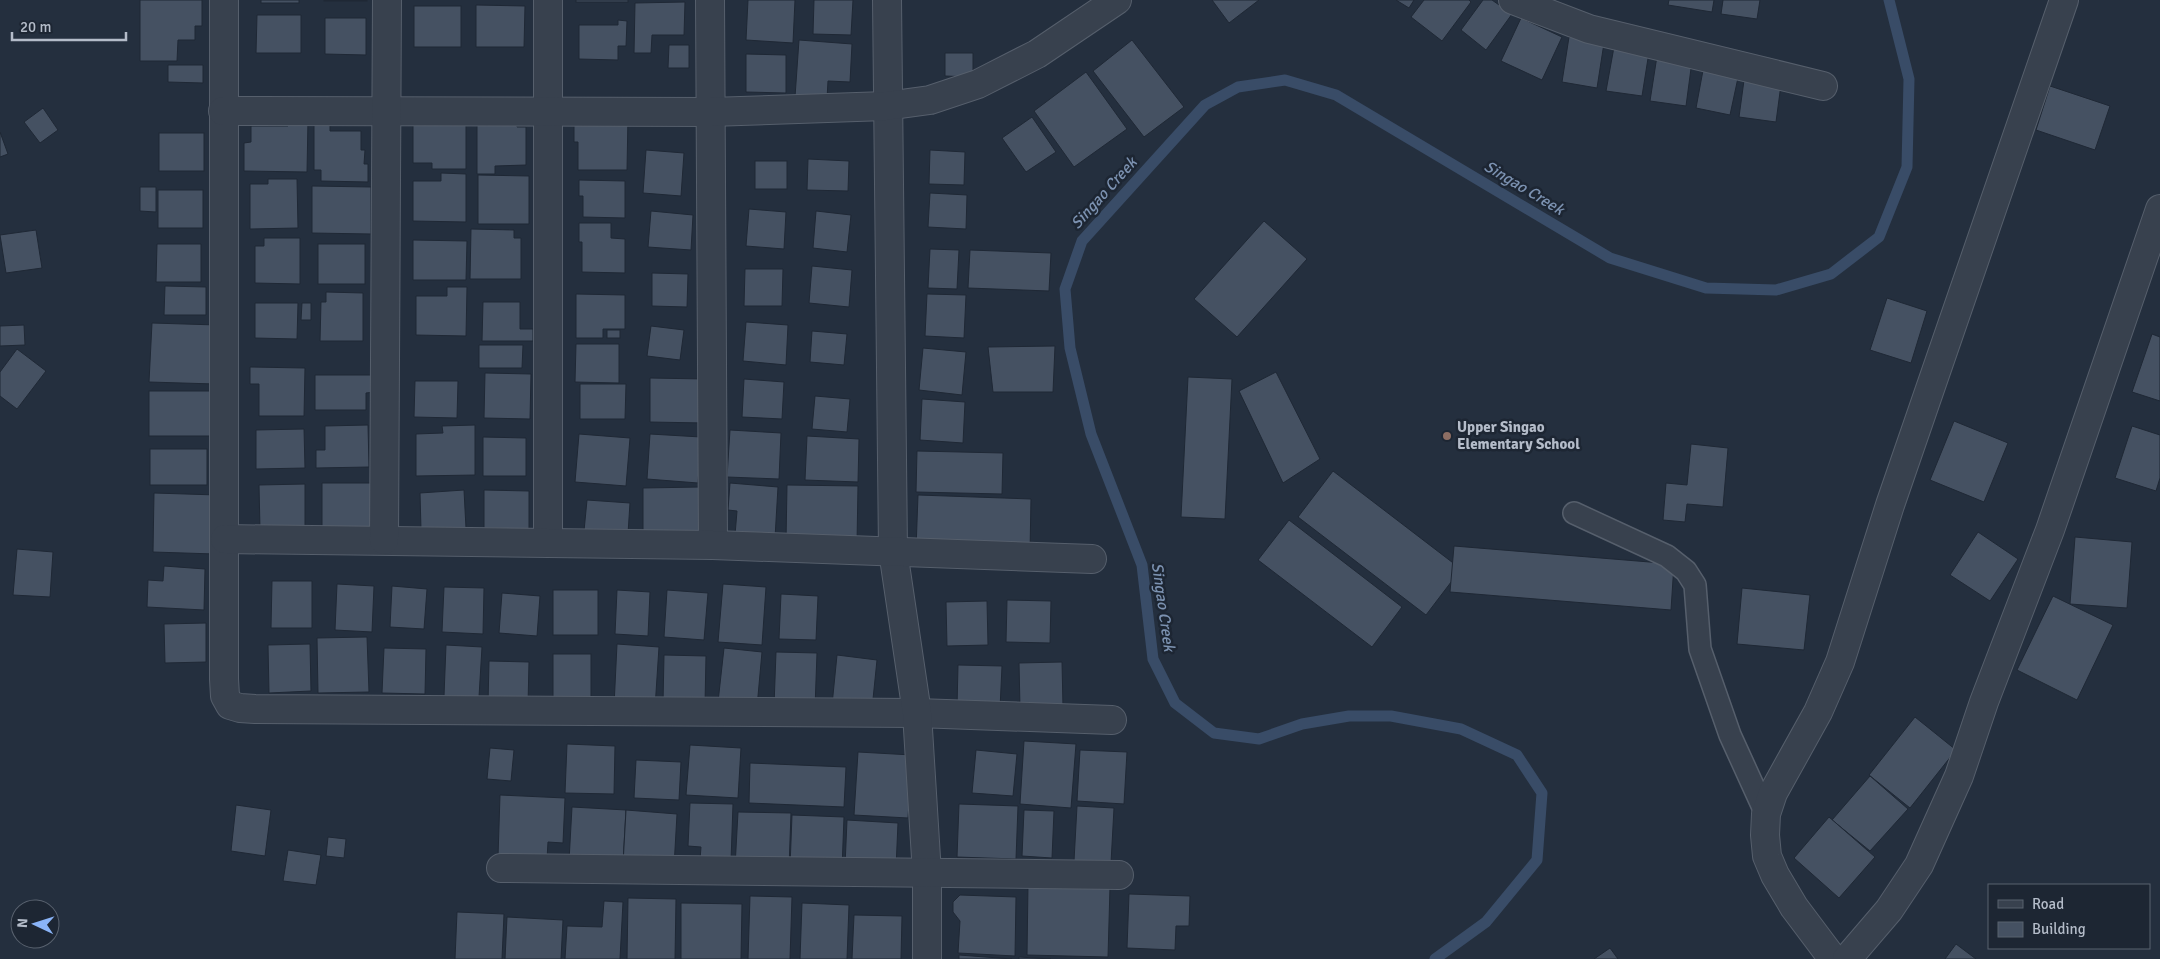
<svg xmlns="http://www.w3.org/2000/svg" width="2160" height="959" font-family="Signika,sans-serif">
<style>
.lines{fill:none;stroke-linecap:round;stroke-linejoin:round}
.stream{stroke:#394c67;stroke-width:11}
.building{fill:#455162;stroke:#1f2835}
.service-casing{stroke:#565f6c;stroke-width:24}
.minor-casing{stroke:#565f6c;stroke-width:30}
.service{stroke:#38414e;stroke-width:21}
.minor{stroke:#38414e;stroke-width:28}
.education-dot{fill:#8d6e63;stroke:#1d2633;stroke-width:2}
.labels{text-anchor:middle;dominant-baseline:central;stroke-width:5;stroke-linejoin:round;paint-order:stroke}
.poi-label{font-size:15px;font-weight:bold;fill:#b4bcc9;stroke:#1d2633;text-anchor:start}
.water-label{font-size:16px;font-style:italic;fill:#7c92b1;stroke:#1d2633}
</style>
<rect width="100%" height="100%" fill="#242f3e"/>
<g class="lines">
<polyline class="stream" points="1435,959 1486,922 1537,860 1542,793 1517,755 1461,729 1391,716 1349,716 1302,724 1259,739 1214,733 1175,703 1153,659 1142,565 1091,434 1070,348 1065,289 1082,241 1205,105 1238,87 1285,80 1336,95 1610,258 1706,288 1776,290 1831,274 1879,237 1907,167 1909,79 1889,0"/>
</g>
<g class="building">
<polygon points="140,0 202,0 202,26 195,26 195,40 178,40 177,61 140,61"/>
<rect x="261" y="0" width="38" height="3"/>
<rect x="324" y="0" width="43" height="1"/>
<rect x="576" y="0" width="52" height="2"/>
<polygon points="748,0 795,0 793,43 746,40"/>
<polygon points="814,0 853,0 851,35 813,34"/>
<polygon points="1212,0 1259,0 1229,23"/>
<polygon points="1396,0 1414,0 1409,8"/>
<polygon points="1424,0 1469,0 1471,2 1442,41 1411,17"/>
<polygon points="1483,0 1492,0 1512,14 1486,50 1461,30"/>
<polygon points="1669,0 1714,0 1712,12 1668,5"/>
<polygon points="1723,0 1760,0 1757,19 1721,14"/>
<polygon points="685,2 684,35 652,35 651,53 634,53 635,3"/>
<polygon points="476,5 525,6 524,47 476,47"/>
<rect x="414" y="6" width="47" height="41"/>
<polygon points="257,15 301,15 301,53 256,53"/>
<polygon points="325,18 366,18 366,55 325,54"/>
<polygon points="1521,18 1562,37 1542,80 1501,61"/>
<polygon points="618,20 627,21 626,46 618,46 618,60 579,59 579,25 618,25"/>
<polygon points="1569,37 1604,43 1597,88 1562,82"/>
<polygon points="799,40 852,44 850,82 828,81 827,99 795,97"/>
<polygon points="1132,40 1184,107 1144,137 1093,71"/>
<polygon points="669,45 689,45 689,68 668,68"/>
<polygon points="1614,47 1649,52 1642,96 1606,91"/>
<polygon points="945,53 973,53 973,77 945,76"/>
<polygon points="746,54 786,55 786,93 746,92"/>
<polygon points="1657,56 1692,61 1686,106 1650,101"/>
<polygon points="168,65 203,65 203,83 168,82"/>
<polygon points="1704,65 1739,73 1730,115 1696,108"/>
<polygon points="1086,72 1127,129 1074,167 1034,111"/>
<polygon points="1745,73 1782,77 1776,122 1739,117"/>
<polygon points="2050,86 2110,106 2095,150 2036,130"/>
<polygon points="43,108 58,130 40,143 24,122"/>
<polygon points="466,113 466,169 432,169 432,163 413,163 413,121"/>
<polygon points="628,116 627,170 578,170 578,142 574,142 574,121"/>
<polygon points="1032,117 1056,152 1026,172 1002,138"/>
<polygon points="288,120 308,120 307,172 244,171 244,143 251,142 251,126 288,126"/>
<polygon points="477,120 517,120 517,127 526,127 526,165 495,166 495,174 477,174"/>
<polygon points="314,125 330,125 330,131 361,131 361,150 365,150 364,164 368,164 368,182 321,181 321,170 314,170"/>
<polygon points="0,132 8,154 0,157"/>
<rect x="159" y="133" width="45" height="38"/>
<polygon points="646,150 684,153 681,196 643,193"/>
<polygon points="930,150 965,152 964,185 929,184"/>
<polygon points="808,159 849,161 848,191 807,190"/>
<rect x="755" y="161" width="32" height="28"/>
<polygon points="441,173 466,174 466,222 413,221 413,181 441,181"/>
<polygon points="478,175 529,176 529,224 478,224"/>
<polygon points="268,179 297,179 298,228 250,229 250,184 268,184"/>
<polygon points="579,180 625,181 625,218 583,217 583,196 579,196"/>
<polygon points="312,186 371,187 371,234 312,233"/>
<polygon points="140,187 156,187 156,212 140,211"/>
<rect x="158" y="190" width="45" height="38"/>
<polygon points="930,193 967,195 966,229 928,227"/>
<polygon points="749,209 786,212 784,249 746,246"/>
<polygon points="651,211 693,215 691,250 648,247"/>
<polygon points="816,211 851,215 847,252 813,248"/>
<polygon points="1264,221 1307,259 1237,337 1194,299"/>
<polygon points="579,223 611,223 611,238 625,239 625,273 582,272 582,242 579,242"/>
<polygon points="471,229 514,230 514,238 521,238 521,279 470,279"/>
<polygon points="36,230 42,268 6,273 0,235"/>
<polygon points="264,238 300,238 300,284 255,283 255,246 264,246"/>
<polygon points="413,240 467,241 466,280 413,280"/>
<polygon points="157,244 201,244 201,282 156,282"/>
<rect x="318" y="244" width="47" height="40"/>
<polygon points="930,249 959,250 957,289 928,288"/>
<polygon points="970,250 1051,253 1049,291 968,288"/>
<polygon points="812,266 852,270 849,307 809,303"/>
<polygon points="745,269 783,269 782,306 744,306"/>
<polygon points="652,273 688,274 687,307 652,306"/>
<polygon points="165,286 206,287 206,315 164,315"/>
<polygon points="447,287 467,287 466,336 416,335 416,296 447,296"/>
<polygon points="326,292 363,293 363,341 320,341 321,302 326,302"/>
<polygon points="576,294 625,295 625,329 603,329 603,338 576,338"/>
<polygon points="927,294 966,295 964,338 925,336"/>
<polygon points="1887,298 1927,311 1911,363 1870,350"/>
<polygon points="483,302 520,302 520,329 533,329 533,341 482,341"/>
<polygon points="255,303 298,303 297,339 255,338"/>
<polygon points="302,303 311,303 311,320 301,320"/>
<polygon points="746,322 788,325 786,365 743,361"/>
<polygon points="152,323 217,325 215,384 149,382"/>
<polygon points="24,325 25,345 0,346 0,326"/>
<polygon points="651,326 684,330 680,360 647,356"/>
<rect x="607" y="330" width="13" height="8"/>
<polygon points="812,331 847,334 844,365 810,362"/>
<polygon points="2152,334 2160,337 2160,401 2132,392"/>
<polygon points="576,344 619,344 619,383 575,382"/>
<polygon points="479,345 523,345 522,368 479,368"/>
<polygon points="1055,346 1053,392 993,392 988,347"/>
<polygon points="923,348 966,352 962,395 919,390"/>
<polygon points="17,349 46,371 17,409 0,396 0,372"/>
<polygon points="250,367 305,368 304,416 259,416 259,384 250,384"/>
<polygon points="1276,372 1320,459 1283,483 1239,391"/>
<polygon points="485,373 531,374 530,419 484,418"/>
<polygon points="315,375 376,375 375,392 366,393 366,410 315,410"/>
<polygon points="1188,377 1232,379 1225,519 1181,517"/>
<polygon points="650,378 704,379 704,423 650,422"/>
<polygon points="744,379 784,382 782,419 742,417"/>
<polygon points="415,381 458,381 457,418 414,417"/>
<polygon points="580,384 626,384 625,419 580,419"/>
<rect x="149" y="391" width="63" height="45"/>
<polygon points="815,396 850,399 847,432 812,429"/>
<polygon points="922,399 965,402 963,443 920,440"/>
<polygon points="1954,421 2008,443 1984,502 1930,480"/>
<polygon points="368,425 369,467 316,468 316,450 325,450 325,426"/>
<polygon points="475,425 475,475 416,476 416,434 443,433 442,426"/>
<polygon points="2132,426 2160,435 2160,478 2156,491 2115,478"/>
<polygon points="304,429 305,468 256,469 256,430"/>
<polygon points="730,430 781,433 779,479 727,477"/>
<polygon points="579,434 630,438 626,486 575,482"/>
<polygon points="650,434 701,437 698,483 647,479"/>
<polygon points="807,436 859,439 858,482 805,480"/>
<polygon points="483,437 526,438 526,476 483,476"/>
<polygon points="1691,444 1728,448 1723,507 1687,504 1685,522 1663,520 1666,483 1687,485"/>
<rect x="150" y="449" width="57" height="36"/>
<polygon points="917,451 1003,453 1002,494 916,492"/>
<polygon points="1333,471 1461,569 1426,615 1298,517"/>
<polygon points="322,483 373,483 374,528 322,529"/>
<polygon points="730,483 778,487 775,538 735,535 737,511 728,510"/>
<polygon points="305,484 305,529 260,530 259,485"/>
<polygon points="787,485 858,486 857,544 786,542"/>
<polygon points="700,487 700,539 643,539 643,488"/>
<polygon points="464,490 466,528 421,530 420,493"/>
<polygon points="484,490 529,491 529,529 484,528"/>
<polygon points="154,493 217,495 215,554 153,552"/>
<polygon points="918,495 1031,499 1030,553 916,549"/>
<polygon points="587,500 630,503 628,534 584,531"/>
<polygon points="1289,520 1402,607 1372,647 1258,560"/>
<polygon points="1978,532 2018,559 1990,601 1950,575"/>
<polygon points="2075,537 2132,542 2127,608 2070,604"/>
<polygon points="1454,546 1674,564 1671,610 1450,592"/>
<polygon points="17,549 53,552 50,597 13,595"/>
<polygon points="164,566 205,569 204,610 147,607 148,580 163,581"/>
<polygon points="272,581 312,581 312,628 271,628"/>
<polygon points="337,584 374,586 372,632 335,630"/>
<polygon points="723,584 766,587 762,645 718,642"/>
<polygon points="392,586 427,589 424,629 390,627"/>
<polygon points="444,587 484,588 483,634 442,632"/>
<polygon points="1742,588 1810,595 1804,650 1737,644"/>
<rect x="553" y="590" width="45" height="45"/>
<polygon points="617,590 650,592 648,636 615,634"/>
<polygon points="667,590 708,593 704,640 664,637"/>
<polygon points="502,593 540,596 537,636 499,633"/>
<polygon points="781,594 818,596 816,640 779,639"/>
<polygon points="2053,596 2113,625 2077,700 2017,670"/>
<polygon points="1007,600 1051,601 1050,643 1006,642"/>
<polygon points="987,601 988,645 947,646 946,602"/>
<polygon points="206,623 206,662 165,663 164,624"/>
<polygon points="367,637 369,692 318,693 317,638"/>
<polygon points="310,644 311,691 269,693 268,645"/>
<polygon points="617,644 659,647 655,708 614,706"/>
<polygon points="446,645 482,647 479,697 444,696"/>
<polygon points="384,648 426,649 425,694 382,693"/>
<polygon points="724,648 762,652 757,707 718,702"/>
<polygon points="776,652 817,653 815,708 774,706"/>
<rect x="553" y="654" width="38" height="51"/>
<polygon points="664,655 706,656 705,704 663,703"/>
<polygon points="837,655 877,660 872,709 832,705"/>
<polygon points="489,661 529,662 528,705 488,704"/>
<polygon points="1062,662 1063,707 1020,708 1019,663"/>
<polygon points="958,665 1002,666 1000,709 957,708"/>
<polygon points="1915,717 1956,750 1910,808 1869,775"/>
<polygon points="1024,741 1076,744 1071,808 1020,804"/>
<polygon points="567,744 615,746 614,794 565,793"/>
<polygon points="690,745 741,748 738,798 686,795"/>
<polygon points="490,748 514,750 511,781 487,779"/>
<polygon points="976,750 1017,754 1013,796 972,793"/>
<polygon points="1080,750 1127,752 1124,804 1077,801"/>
<polygon points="858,752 912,755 908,818 854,815"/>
<polygon points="636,760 681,762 679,800 634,798"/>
<polygon points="750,763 846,767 844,807 749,803"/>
<polygon points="1870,776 1908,809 1870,851 1832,820"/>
<polygon points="500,795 565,798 563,843 548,842 547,859 498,857"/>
<polygon points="690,803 733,804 731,861 700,860 701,847 688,846"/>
<polygon points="959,804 1018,806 1016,859 957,857"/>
<polygon points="236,805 271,810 265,856 231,851"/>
<polygon points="1077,806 1114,808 1111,863 1074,861"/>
<polygon points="572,807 626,810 623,864 569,861"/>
<polygon points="626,810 677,814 674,867 623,864"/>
<polygon points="1024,810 1054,811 1052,858 1022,856"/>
<polygon points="738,812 791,813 789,868 735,867"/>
<polygon points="792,815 844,817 842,869 790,867"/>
<polygon points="1829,817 1875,857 1839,898 1794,858"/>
<polygon points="847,820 898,823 896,868 845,866"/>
<polygon points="328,837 346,839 344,858 326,856"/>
<polygon points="288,850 321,855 316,885 283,881"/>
<polygon points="1028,884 1110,887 1108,957 1027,955"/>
<polygon points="1129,894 1190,896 1189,926 1176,926 1175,950 1127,948"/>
<polygon points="960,895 1016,897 1015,956 958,953 960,921 953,912 953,902"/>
<polygon points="750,896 792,897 790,959 748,959"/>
<polygon points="628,898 676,899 675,959 627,959"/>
<polygon points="604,901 623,902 620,959 565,959 567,926 602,927"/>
<polygon points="681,903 742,904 741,959 681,959"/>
<polygon points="802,903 849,905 847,959 800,959"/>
<polygon points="457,912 504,914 502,959 455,959"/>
<polygon points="854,915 902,916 901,959 852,959"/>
<polygon points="507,917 563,920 561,959 505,959"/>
<polygon points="1956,944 1976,959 1945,959"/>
<polygon points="1610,948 1618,959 1594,959"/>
<polygon points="959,955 1012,959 959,959"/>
<polygon points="1019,957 1051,959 1019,959"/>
</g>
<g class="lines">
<defs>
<polyline id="service" points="1574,513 1667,556 1686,571 1695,585 1700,649 1730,735 1766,814"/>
<g id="minor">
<polyline points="224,0 224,679 225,696 230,705 240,708 255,709 917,713 1112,720"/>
<polyline points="548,0 548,543"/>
<polyline points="710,0 713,545"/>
<polyline points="887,0 893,551 917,713 927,874 927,959"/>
<polyline points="1513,0 1589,29 1823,86"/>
<polyline points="223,111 710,112 886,106 930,100 978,84 1037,54 1117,0"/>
<polyline points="225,539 713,545 1092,559"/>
<polyline points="384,540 387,0"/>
<polyline points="501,868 1119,875"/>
<polyline points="1833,959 1794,907 1775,875 1767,856 1765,835 1766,814 1773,793 1818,712 1840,662 1890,505 2064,0"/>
<polyline points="1847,959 1889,910 1919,865 1959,776 1984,702 2050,530 2160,209"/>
</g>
</defs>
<use href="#service" class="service-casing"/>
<use href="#minor" class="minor-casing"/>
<use href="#service" class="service"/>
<use href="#minor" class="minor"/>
</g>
<circle class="education-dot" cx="1447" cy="436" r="5"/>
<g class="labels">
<g class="poi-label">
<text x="1457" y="427">Upper Singao<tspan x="1457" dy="17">Elementary School</tspan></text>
</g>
<g class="water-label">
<text transform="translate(1524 188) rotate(31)">Singao Creek</text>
<text transform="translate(1104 193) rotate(-48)">Singao Creek</text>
<text transform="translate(1163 607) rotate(82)">Singao Creek</text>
</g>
</g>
<rect x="1988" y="884" width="162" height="65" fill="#1d2633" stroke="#59626f"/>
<rect x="1998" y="900" width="25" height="8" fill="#38414e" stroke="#59626f"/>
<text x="2032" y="909" font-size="15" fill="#b4bcc9">Road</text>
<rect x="1998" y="922" width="25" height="15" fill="#455162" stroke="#59626f"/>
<text x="2032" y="934" font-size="15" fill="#b4bcc9">Building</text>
<g transform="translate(35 924) rotate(274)"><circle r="24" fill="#1d2633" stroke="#59626f"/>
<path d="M0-4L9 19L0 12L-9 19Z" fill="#8ab4f8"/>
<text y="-8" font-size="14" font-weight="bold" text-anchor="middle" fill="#b4bcc9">N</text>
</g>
<path d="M12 32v8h114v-8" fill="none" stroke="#b4bcc9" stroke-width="2.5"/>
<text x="20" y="32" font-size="15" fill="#b4bcc9" stroke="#1d2633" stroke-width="4" paint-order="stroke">20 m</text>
</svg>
